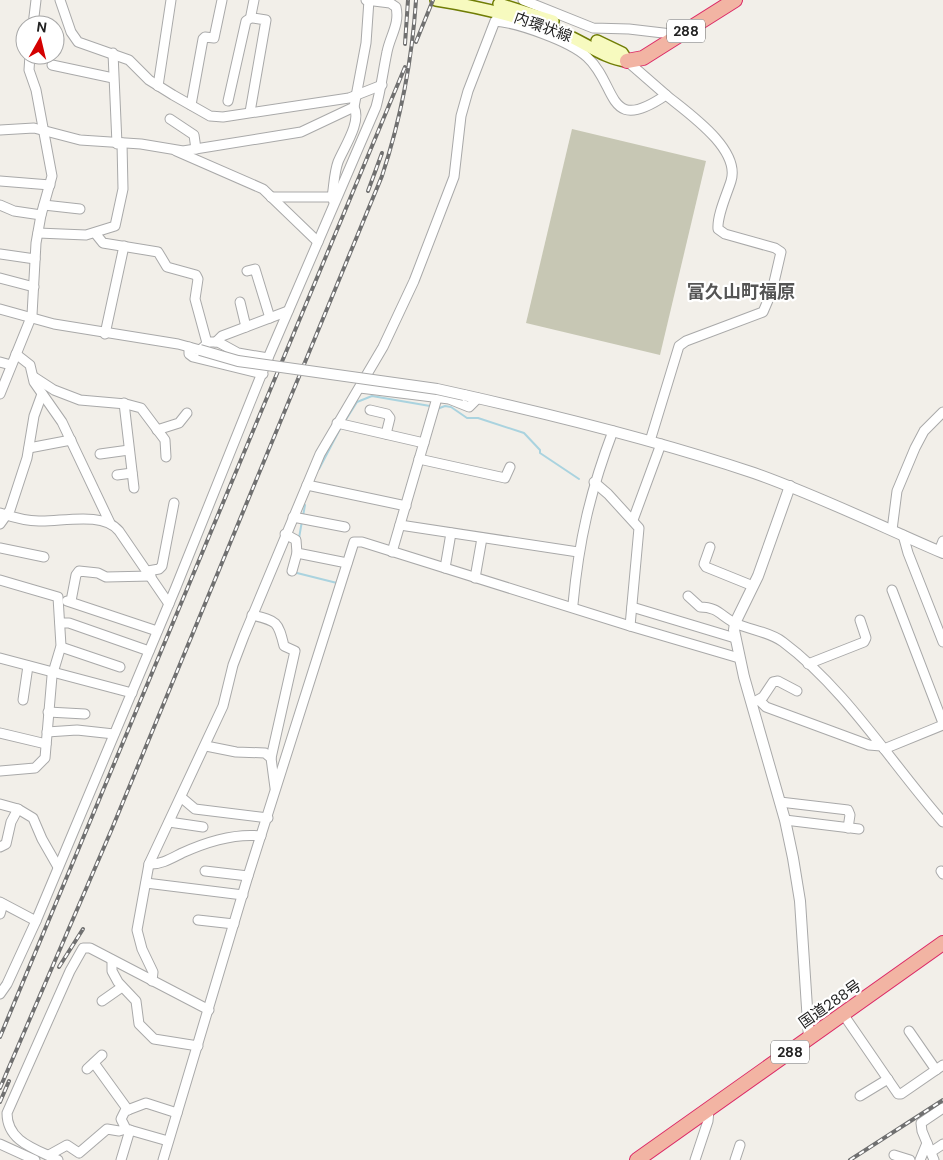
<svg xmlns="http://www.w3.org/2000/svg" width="943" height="1160" font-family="'DM Sans','Noto Sans JP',sans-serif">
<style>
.construction{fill:#c7c7b4}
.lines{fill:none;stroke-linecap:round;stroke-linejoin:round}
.stream{stroke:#aad3df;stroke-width:2}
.minor-casing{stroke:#a9a9a9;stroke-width:11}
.tertiary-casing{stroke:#a9a9a9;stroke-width:12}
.secondary-casing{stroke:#707d05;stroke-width:14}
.trunk-casing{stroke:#dc2a67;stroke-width:16}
.minor{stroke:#fff;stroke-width:9}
.tertiary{stroke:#fff;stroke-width:10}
.secondary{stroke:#f7fabf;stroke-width:11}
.trunk{stroke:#f2b4a3;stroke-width:14}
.rail-casing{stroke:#707070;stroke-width:4}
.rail{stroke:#fff;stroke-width:2;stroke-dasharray:5.5;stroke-linecap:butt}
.tertiary-bridge-casing{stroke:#a9a9a9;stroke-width:12;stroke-linecap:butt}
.tertiary-bridge{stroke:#fff;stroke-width:10}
.labels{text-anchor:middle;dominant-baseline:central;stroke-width:4.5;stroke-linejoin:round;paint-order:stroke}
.shield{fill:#fff;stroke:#646464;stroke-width:1}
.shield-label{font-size:14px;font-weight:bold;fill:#222}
.street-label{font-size:15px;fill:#222;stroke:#fff}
.quarter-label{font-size:18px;font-weight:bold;fill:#555;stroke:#fff}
</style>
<rect width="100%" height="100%" fill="#f2efe9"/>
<polygon class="construction" points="572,129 706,161 660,355 526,323"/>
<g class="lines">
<g class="stream">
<polyline points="437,409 445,406 451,407 467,418 478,418 524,433 540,450 540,453 579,479"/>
<polyline points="345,421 357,402 372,396 430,406"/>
<polyline points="319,469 341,427"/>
<polyline points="303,516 305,505"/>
<polyline points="299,538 302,521"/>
<polyline points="293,572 337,583"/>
</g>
<defs>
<g id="minor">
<polyline points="60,0 71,32 78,42 129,60 149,80 173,95 210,116 223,117 349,98 382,85"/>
<polyline points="523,0 593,28 629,29 680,35"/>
<polyline points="33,25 36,0"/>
<polyline points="113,53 117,144"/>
<polyline points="627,61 666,95"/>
<polyline points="52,65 113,78"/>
<polyline points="158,86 171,0"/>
<polyline points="228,101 246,21 252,17"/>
<polyline points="191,105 203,39 205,37 214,38 222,0"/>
<polyline points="250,112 266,20 253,18 251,15 254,0"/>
<polyline points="170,119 194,135 196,149"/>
<polyline points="0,130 34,128 80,140 141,144 183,151 301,132 354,107 366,43 369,0"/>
<polyline points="176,151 263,189 318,242"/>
<polyline points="0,181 50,185"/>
<polyline points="271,197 332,197"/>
<path d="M334,202L332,197C334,186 334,173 338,162C343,149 362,122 354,107"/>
<polyline points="0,205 14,211 41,215"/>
<polyline points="44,205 80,209"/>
<polyline points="38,233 86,235 115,226 123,189 122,143"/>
<polyline points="95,233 103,243 158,252 167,267 196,275 198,279 195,299 207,343"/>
<polyline points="0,254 35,259"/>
<polyline points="247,271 255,269 270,318"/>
<polyline points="0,278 34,287"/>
<polyline points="240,302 246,327"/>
<polyline points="0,309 54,324 178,344 200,350 209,342 218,342 238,353 268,358"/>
<polyline points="105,334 124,246"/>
<polyline points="216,342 222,336 288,311"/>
<polyline points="189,347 189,354 193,357 263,374"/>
<polyline points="16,354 30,365 34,382 62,422 110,523"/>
<polyline points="0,362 11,365"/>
<polyline points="34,377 54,390 80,400 126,404 141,408 165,440 166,457"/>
<polyline points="360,388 449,399 469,407 478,398"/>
<polyline points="0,394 32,315 36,243 41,215 52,176 36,90 29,70 30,55"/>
<polyline points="124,403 134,488"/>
<polyline points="370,410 387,414 390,418 386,434"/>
<polyline points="337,423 424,443"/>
<polyline points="157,430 179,423 187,413"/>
<polyline points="29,448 71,440"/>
<polyline points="100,454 129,450"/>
<polyline points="419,459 505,478 510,467"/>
<polyline points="117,475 132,473"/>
<polyline points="594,482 608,494 639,528 630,626"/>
<polyline points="307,485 406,506"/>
<path d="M0,513C12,517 26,521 39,521C61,522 103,511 119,531L169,604"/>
<polyline points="293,517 345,527"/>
<polyline points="633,520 661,444"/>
<polyline points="0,524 10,510 27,458 34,416 42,394"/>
<polyline points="400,525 578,552"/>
<polyline points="892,530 897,491 915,448 924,431 943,412"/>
<polyline points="285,534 296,540 297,553 347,563"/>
<polyline points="903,535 908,553 943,642"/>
<polyline points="710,547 704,564 706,567 753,586"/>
<polyline points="0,548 44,557"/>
<polyline points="939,551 943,541"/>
<polyline points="392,552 437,398"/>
<polyline points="445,568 451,533"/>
<polyline points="148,571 159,569 162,566 174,503"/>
<polyline points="292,571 297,553"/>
<polyline points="475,578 482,538"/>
<polyline points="0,580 58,597 61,646 52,676 45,758 35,768 0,771"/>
<polyline points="892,590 943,723"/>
<path d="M688,596L700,607C719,607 721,617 737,624C751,630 770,632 783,642C846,689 891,763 943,822"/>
<polyline points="67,601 157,631"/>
<polyline points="71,601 76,575 79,571 98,573 106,577 151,576"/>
<path d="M573,604C579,540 590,492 613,431"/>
<polyline points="632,607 735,638"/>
<path d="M252,615C277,621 278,621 284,646L295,651L271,758"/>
<polyline points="60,623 69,623 149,651"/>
<polyline points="61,647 120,667"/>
<polyline points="0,658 132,693"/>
<polyline points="808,664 864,642 866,638 860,620"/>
<polyline points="23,700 28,666"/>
<polyline points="759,700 766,707 869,745 881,746"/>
<polyline points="754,702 763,697 773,682 778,681 797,691"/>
<polyline points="48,712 85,714"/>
<polyline points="47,732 77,730 114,734"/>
<polyline points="0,733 46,744"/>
<polyline points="206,746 236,752 265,753 271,758 275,788"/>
<polyline points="884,749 943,725"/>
<polyline points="182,798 195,809 268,818"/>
<polyline points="780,802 848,810 850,815 848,828"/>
<polyline points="0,804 18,809 33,818 42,839 58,867"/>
<polyline points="785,820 859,829"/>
<polyline points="169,822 203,827"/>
<polyline points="0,847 6,844 11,822 18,809"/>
<path d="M149,864C161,865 172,858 182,853C206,842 234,833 261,836"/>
<polyline points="205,871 248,876"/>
<polyline points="941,871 943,874"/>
<polyline points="146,883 243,895"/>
<polyline points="0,902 36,921"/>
<polyline points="0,914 3,904"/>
<polyline points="198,920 234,924"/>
<polyline points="112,960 112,971 118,982 136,1001 139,1024 154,1039 198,1046"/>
<path d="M152,981L153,972L142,949L137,930L149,864L223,706L233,665L244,636L320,454L383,347L414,281L454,177L461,116L468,91L495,21C518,23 570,41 587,57C618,85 606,136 666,95C688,113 741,149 731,181C727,194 717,215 718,229L725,234L775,248L781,252L772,291L763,312L686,341L679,346L650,441"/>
<path d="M0,994L7,984L36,921L176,587L268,358L376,107C381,89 383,71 387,52C390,36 400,24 396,7L390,3L366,0"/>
<polyline points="102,1001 122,987"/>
<polyline points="843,1014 898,1094 901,1094 943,1065"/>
<polyline points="909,1031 936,1070"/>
<polyline points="94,1063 128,1110"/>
<polyline points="87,1069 102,1055"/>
<polyline points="860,1096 888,1079"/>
<polyline points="168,1141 126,1129 121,1119 125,1111 146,1103 177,1113"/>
<polyline points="0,1144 35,1160"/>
<polyline points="931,1152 943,1144"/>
<polyline points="49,1155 67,1145 79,1153 107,1129 119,1131 126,1129"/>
<polyline points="894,1155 910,1160"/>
<path d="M58,1160C36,1149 7,1142 7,1113L70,971L83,948H90L209,1010"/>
<polyline points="121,1160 130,1130"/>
<polyline points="163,1160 248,876 354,542 362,542 630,626 739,658"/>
<polyline points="695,1160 708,1121 709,1110"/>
<polyline points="735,1160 740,1145"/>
<polyline points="920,1160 927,1143"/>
<polyline points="934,1160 922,1131 921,1123 943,1108"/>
</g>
<g id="tertiary">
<path d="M464,395C562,417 659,441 754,473C819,496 880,526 943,553"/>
<polyline points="790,486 758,576 735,623 734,630 744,677 785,820 793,858 800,901 809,1038"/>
</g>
<g id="secondary">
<path d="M436,0C481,7 522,17 564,34C584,42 605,59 627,61"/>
<polyline points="499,4 553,21"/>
<polyline points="597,41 622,53 627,61"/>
</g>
<g id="trunk">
<polyline points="627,61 643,58 735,0"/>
<polyline points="637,1160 943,943"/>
</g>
</defs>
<use href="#minor" class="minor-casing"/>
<use href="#tertiary" class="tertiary-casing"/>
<use href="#secondary" class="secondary-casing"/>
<use href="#trunk" class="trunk-casing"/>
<use href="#minor" class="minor"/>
<use href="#tertiary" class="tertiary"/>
<use href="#secondary" class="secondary"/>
<use href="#trunk" class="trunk"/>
<defs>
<g id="rail">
<polyline points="416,42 433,0"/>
<polyline points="405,44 408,0"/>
<polyline points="368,191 382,153"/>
<polyline points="59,967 83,929"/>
<polyline points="0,1037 405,67"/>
<path d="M0,1088L111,831L382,176C401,118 412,61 416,0"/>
<polyline points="0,1102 9,1081"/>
<polyline points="850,1160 943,1100"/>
</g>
</defs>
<use href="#rail" class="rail-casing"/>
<use href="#rail" class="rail"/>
<defs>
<polyline id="tertiary-bridge" points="200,350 238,361 437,389 464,395"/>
</defs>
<use href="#tertiary-bridge" class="tertiary-bridge-casing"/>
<use href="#tertiary-bridge" class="tertiary-bridge"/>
</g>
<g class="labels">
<g class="shield">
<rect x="667" y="19.5" width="38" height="23" rx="4"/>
<rect x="771" y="1040.5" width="38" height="23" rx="4"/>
</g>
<g class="shield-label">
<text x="686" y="31">288</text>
<text x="790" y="1052">288</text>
</g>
<g class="street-label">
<text transform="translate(543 27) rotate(20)">内環状線</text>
<text transform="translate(830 1004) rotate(-35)">国道288号</text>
</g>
<g class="quarter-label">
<text x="741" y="292">富久山町福原</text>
</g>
</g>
<g transform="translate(40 40) rotate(8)"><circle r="24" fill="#ffffff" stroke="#a7a7a7"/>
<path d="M0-4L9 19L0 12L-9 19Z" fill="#d40000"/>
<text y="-8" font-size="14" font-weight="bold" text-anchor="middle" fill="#222222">N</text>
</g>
</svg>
